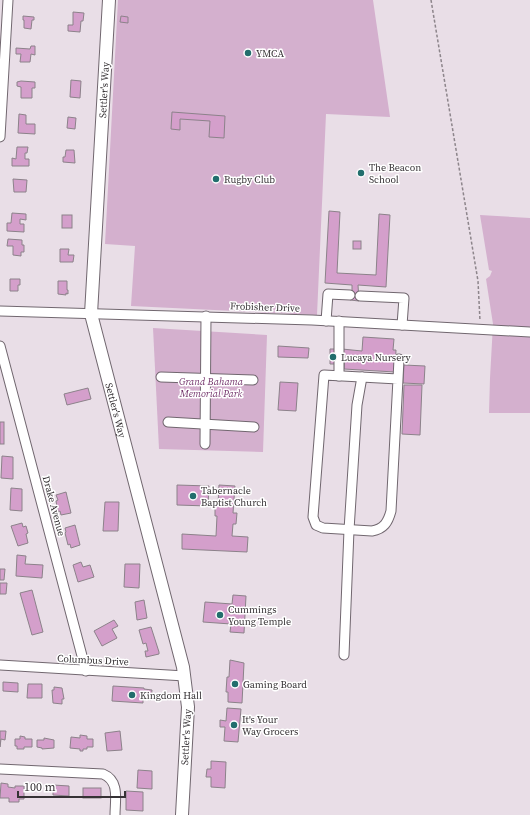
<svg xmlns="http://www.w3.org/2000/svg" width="530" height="815" font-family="'Source Serif 4',serif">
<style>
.green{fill:#d4b0ce}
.building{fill:#d49fcb;stroke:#8c828a}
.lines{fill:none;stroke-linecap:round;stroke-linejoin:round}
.minor-casing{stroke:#71676f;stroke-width:11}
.major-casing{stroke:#71676f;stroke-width:14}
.path{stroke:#8d858b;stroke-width:1.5;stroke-dasharray:3 2;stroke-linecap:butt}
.minor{stroke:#fff;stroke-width:9}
.major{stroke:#fff;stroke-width:12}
.poi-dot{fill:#226e6d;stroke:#fff;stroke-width:1.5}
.labels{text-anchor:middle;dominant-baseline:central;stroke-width:3;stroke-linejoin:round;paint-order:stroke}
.poi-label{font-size:10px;fill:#363235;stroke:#fff;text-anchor:start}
.street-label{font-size:10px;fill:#363235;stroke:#fff}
.park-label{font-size:10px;font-style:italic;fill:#74356c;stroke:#fff}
</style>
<rect width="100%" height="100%" fill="#e9dee7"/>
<g class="green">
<polygon points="118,0 373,0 390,117 326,114 317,315 131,306 135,246 105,244"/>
<polygon points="480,215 530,218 530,413 489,413 490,378 493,324 486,279 490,276 492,271 489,270"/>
<polygon points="153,328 267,335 263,452 159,449"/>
</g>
<g class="building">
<polygon points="73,12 84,13 83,21 81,21 80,32 68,31 68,25 73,25"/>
<polygon points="23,16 34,17 34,20 32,20 31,29 24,28 24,20 23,20"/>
<polygon points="121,16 128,17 128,23 120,22"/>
<polygon points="31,46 35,46 35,55 31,54 30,62 20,62 21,54 16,54 16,48 30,49"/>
<polygon points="71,80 81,81 80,98 70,97"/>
<polygon points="21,81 35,82 35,88 32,88 32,98 21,98 21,87 17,86 17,82"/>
<polygon points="172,112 225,116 224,138 209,137 210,121 180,119 180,130 171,129"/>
<polygon points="19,114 26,115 26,124 35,124 35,134 18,133"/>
<polygon points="68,117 76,118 75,129 67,128"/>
<polygon points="17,147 28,147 27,153 25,153 25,159 29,159 29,166 12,166 12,158 16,159"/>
<polygon points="66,150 74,150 75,163 63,162 63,157 65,157"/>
<polygon points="13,179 27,180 26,192 14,192"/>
<polygon points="329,211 340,212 337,273 376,275 379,214 390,215 386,287 358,285 359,301 350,300 350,291 352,291 352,285 325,283"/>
<polygon points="12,213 26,214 26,220 20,219 20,224 24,224 24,232 7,231 7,223 11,223"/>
<rect x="62" y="215" width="10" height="13"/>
<polygon points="8,239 22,240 22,245 24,245 24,252 21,252 21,256 13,255 13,246 7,246"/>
<rect x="353" y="241" width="8" height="8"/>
<polygon points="60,249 69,249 68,255 74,255 73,262 60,262"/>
<polygon points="10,279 20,279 20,285 18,285 18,291 10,291"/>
<polygon points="58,281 67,281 67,290 68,290 68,294 66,293 66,295 58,294"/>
<polygon points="363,337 394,339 393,350 396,350 395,372 344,369 345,354 341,354 342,349 362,351"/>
<polygon points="278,346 309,348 308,358 278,357"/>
<polygon points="330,349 337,349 336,364 330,364"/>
<polygon points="404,365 425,366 424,384 403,383"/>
<polygon points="280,382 298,383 296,411 278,410"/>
<polygon points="404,385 422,385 420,435 402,434"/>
<polygon points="88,388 91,399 67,405 64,394"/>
<rect x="0" y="422" width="4" height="22"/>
<polygon points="2,456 13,457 13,479 1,478"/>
<polygon points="177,485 209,486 208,506 177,505"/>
<polygon points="219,485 235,486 233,513 237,513 236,524 233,524 232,536 248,537 247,552 182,549 182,534 216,536 217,516 215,516 215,505 218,505"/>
<polygon points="11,488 22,489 22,511 10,510"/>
<polygon points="66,492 71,513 61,515 60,511 58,512 56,501 58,500 56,495"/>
<polygon points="105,502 119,502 118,531 103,531"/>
<polygon points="22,523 23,527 26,526 28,533 26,534 28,543 18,546 11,526"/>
<polygon points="75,525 80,545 71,548 70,544 68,545 65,533 66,532 65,528"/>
<polygon points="17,555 26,556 25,564 43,565 42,578 16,576"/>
<polygon points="81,562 83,567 90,565 94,577 78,582 73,565"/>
<polygon points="125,564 140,564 139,588 124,587"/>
<polygon points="0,569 5,569 4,580 0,580"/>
<polygon points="0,583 7,583 6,594 0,594"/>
<polygon points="32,590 43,632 32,635 20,593"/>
<polygon points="233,595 246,596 244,633 230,632 231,624 203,622 205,602 232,604"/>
<polygon points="144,600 147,618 137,620 135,602"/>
<polygon points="114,620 118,626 112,629 117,638 102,646 94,631"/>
<polygon points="151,627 159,652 159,654 146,657 145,651 148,651 146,643 143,644 139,630"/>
<polygon points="230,660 244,663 242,703 228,702 228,692 226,692 227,677 229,677"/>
<polygon points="3,682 18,683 18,692 3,691"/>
<polygon points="28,684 42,684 42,698 27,698"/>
<polygon points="113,686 144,688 144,689 152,690 151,700 143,699 143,703 112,701"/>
<polygon points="54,687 62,688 64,699 62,699 62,704 53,703 52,690 54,690"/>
<polygon points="227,708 241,709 238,742 224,741 225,727 220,727 220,720 226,721"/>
<polygon points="0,731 6,731 5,740 1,739 0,747"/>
<polygon points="120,731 122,750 107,751 105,733"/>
<polygon points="80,735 87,736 87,739 93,739 93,747 87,747 87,749 83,749 83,751 80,751 80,749 70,748 71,737 80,738"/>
<polygon points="20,736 25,737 25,739 32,739 32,747 24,747 24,749 17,749 17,746 15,746 15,739 20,739"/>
<polygon points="44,738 54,740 54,748 42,749 42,748 37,747 37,740 44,740"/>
<polygon points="211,761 226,762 225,788 211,787 211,777 206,777 207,769 211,769"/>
<polygon points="138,770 152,771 152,789 137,788"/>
<polygon points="1,783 8,784 8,787 15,788 15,786 24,786 24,799 19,799 19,802 9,802 9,798 0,798"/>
<polygon points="53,785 69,786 69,796 53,795"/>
<rect x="83" y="788" width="18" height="10"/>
<polygon points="126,791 143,792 143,811 126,810"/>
</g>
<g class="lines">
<defs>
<g id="minor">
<polyline points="0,137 8,0"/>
<polyline points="360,296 404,298 402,325"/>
<polyline points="0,311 312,320 530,332"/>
<polyline points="326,321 328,294 350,295"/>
<polyline points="0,346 86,671"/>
<polyline points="339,376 339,321"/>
<polyline points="161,377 253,380"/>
<path d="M398,379L324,375L313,517L316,525L323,528L372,531C384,529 388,522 391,511L398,379L399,359"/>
<polyline points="168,422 254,427"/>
<polyline points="205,444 206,316"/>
<polyline points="344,655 349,530 357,405 362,377"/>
<polyline points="0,665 185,676"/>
<path d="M0,769L103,774C120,781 115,800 115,815"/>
</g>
<g id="major">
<path id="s1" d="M109,0L91,314L183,667L188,707L182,815"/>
</g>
</defs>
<use href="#minor" class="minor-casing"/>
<use href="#major" class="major-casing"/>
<polyline class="path" points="431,0 478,281 480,321"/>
<use href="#minor" class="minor"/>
<use href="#major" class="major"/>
</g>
<g class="poi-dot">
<circle cx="248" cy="53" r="4"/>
<circle cx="361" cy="173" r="4"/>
<circle cx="216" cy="179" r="4"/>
<circle cx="333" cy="357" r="4"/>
<circle cx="193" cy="496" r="4"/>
<circle cx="220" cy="615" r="4"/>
<circle cx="235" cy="684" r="4"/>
<circle cx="132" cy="695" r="4"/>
<circle cx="234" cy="725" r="4"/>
</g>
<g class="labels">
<g class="poi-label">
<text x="256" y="53">YMCA</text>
<text x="369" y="167">The Beacon<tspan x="369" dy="12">School</tspan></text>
<text x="224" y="179">Rugby Club</text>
<text x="341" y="357">Lucaya Nursery</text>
<text x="201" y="490">Tabernacle<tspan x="201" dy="12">Baptist Church</tspan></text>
<text x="228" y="609">Cummings<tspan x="228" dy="12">Young Temple</tspan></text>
<text x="243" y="684">Gaming Board</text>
<text x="140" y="695">Kingdom Hall</text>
<text x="242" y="719">It's Your<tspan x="242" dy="12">Way Grocers</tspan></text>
</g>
<g class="street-label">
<text transform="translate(104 90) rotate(-87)">Settler's Way</text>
<text transform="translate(265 307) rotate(2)">Frobisher Drive</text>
<text stroke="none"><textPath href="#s1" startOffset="414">Settler's Way</textPath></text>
<text transform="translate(54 506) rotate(75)">Drake Avenue</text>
<text transform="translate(93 660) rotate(3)">Columbus Drive</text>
<text transform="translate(186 737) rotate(-87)">Settler's Way</text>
</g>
<g class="park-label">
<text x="211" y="381">Grand Bahama<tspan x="211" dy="12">Memorial Park</tspan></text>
</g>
</g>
<path d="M18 791v6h107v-6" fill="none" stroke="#363235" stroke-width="2"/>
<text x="24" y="791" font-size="12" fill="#363235" stroke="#ffffff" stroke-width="3" paint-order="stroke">100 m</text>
</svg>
